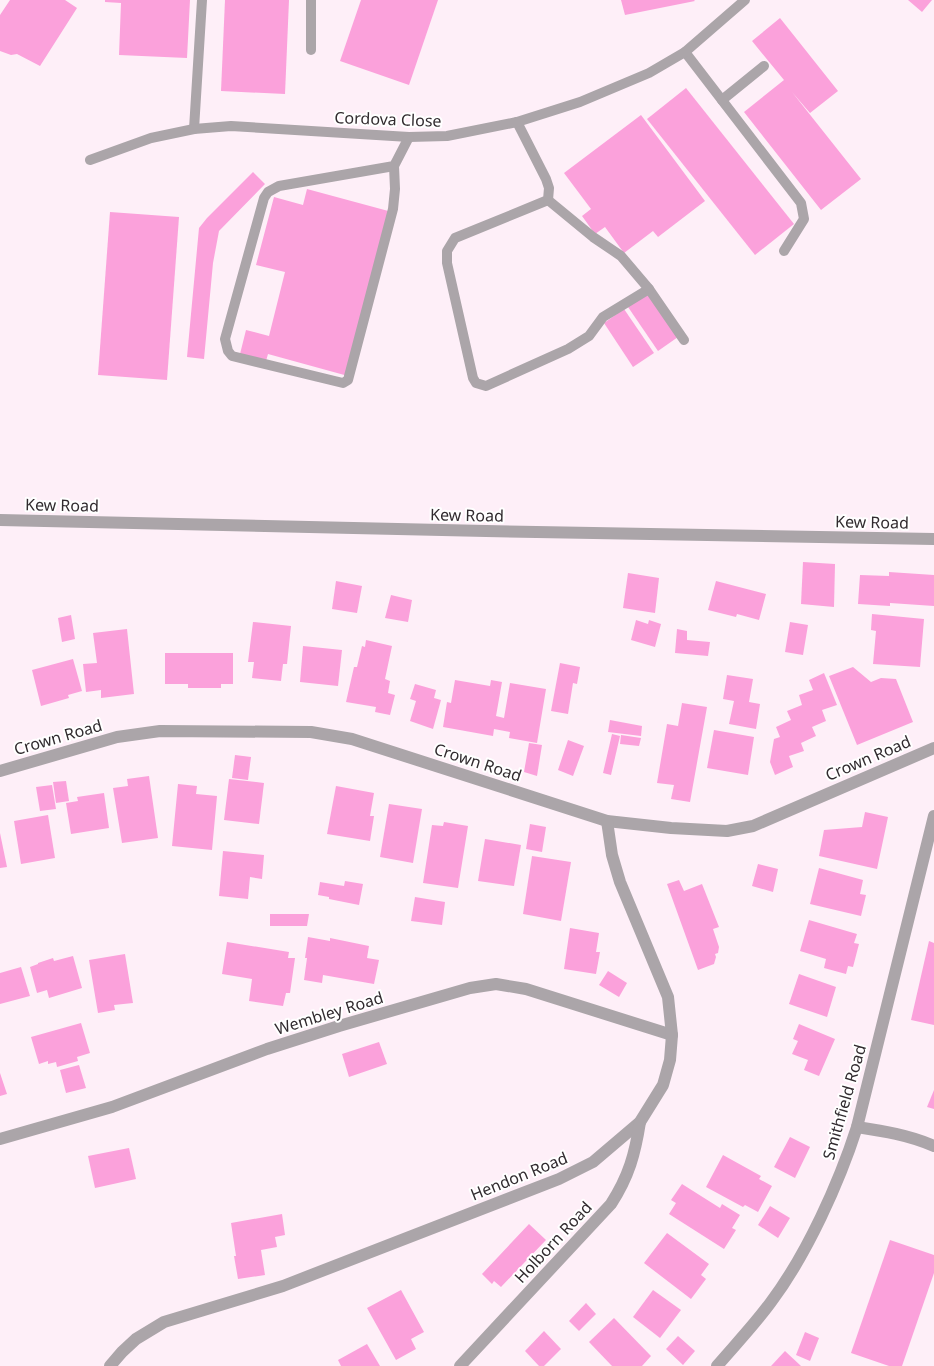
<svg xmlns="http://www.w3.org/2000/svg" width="934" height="1366" font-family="'Noto Sans',sans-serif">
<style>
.building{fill:#fba1db}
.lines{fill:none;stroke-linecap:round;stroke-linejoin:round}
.service{stroke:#aba5a9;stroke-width:10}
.minor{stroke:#aba5a9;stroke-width:12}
.labels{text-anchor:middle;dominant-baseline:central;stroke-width:4;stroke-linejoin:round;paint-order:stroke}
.street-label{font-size:16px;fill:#312b2f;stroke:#fff}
</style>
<rect width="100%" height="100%" fill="#feeff8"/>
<g class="building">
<polygon points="10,0 65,0 77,8 40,66 17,54 11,55 0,51 0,15"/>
<polygon points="105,0 190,0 187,58 119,55 121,3 105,2"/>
<polygon points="225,0 289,0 285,94 221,91"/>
<polygon points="361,0 438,0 409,85 340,61"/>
<polygon points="621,0 694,0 695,1 625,15"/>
<polygon points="908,0 932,0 922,12"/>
<polygon points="780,18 838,91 810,113 792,92 861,179 821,210 744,112 784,80 752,41"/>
<polygon points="686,88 794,224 755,255 647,119"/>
<polygon points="641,115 705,201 658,237 653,231 624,253 605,227 595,234 582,216 591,209 564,173"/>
<polygon points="253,172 265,184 219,231 213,263 204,359 187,357 199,228 207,218"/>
<polygon points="307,189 392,212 348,376 268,354 266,361 240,354 246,330 269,336 285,272 256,265 274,197 303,205"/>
<polygon points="110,212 179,217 167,380 98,375"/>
<polygon points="648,293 678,337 658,351 628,307"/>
<polygon points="624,309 654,353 633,367 604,323"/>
<polygon points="803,562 835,564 834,607 801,604"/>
<polygon points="889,572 934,575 934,606 890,603 890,606 858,604 860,575 889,576"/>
<polygon points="628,573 659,578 655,613 623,608"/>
<polygon points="336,581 362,586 357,613 332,609"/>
<polygon points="716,581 766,594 759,620 737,614 736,617 708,610"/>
<polygon points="391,595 412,600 408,622 385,618"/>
<polygon points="872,614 924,619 920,667 873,664 876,631 871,630"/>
<polygon points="71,615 75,639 62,642 58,618"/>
<polygon points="636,620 648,624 649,620 661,624 655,647 631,640"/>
<polygon points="253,622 291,626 287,664 283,664 281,681 252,678 254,662 248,662"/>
<polygon points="790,622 808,625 803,655 785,652"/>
<polygon points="127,629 134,694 101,698 101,690 86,692 83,664 97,663 93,633"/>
<polygon points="677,629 687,631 687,640 710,642 708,656 675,653"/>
<polygon points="366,640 392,646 385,679 390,681 388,693 395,695 390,715 375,712 376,707 346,702 354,667 357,667 362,646 365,647"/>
<polygon points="303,646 342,650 338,686 300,682"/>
<polygon points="165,653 233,653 233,684 221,684 221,688 188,688 188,684 165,684"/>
<polygon points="73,659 82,691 68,695 69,698 41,706 32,670"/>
<polygon points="560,663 580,667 577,684 573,683 568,714 551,711"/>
<polygon points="853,667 871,682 881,678 896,679 913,722 857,745 829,676"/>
<polygon points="824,673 837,705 822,710 826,721 812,727 816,736 801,743 804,751 789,756 793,767 775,775 770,762 774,739 780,737 776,727 791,720 787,711 802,705 799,695 813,690 809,680"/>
<polygon points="727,675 753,679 749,702 760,704 756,729 729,724 734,701 723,699"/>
<polygon points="455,680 490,686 491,680 502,682 496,716 504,718 510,683 546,689 537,743 509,738 510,732 494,729 493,736 443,727 447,702 451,703"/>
<polygon points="415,684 436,690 434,698 441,700 433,729 410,721 416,701 410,699"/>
<polygon points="682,703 707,707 690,802 671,799 674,785 657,783 667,724 678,726"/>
<polygon points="610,720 642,726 641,736 608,732"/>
<polygon points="714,730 754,737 748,775 707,768"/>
<polygon points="612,734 620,736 611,775 603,773"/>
<polygon points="621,735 641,738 639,746 620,744"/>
<polygon points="568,740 584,746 573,776 558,770"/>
<polygon points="529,743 542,745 537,776 524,772"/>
<polygon points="235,755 251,757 248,780 232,778"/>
<polygon points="149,776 158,838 122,843 113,788 128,786 127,779"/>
<polygon points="229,779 264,783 259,824 224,820"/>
<polygon points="66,781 69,801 56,803 53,782"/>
<polygon points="178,784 197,786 196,794 217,796 212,850 172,846"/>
<polygon points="52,785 56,809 40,811 36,787"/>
<polygon points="336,786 374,793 370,816 374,816 370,841 327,834"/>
<polygon points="104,793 109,828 71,834 66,803 78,801 77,797"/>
<polygon points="389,804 422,809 413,863 380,857"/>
<polygon points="865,812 888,817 877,869 819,856 824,830 862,827"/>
<polygon points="48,815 55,858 21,864 14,821"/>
<polygon points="444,822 468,826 458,888 423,883 432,825 443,826"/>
<polygon points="530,824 546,827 542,852 526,849"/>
<polygon points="0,833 7,867 0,868"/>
<polygon points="485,839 521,845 514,886 478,881"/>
<polygon points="223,851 264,855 262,879 250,877 248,899 219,896"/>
<polygon points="532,856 571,862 561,921 523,914"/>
<polygon points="758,864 778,869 773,892 752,886"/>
<polygon points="819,868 863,880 860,894 866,895 861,916 810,904"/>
<polygon points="679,880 684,891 702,884 719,927 713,929 719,947 718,953 715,954 716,957 714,964 698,970 667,884"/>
<polygon points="345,881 363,884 359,905 329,899 329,897 318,895 320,882 344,886"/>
<polygon points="415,897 445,902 442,925 411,921"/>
<polygon points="270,914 309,914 307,926 270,926"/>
<polygon points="809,920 857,934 854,943 859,944 853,967 848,966 846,974 824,968 826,959 800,951"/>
<polygon points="570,928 599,933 596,952 600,952 596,974 564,969"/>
<polygon points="308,937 330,941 330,938 369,946 367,958 379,960 374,984 323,975 322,983 304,980 307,958 305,958"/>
<polygon points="929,941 934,943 934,1025 911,1020"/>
<polygon points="227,942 289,952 288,958 295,958 290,993 286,993 283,1006 249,1001 252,979 222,974"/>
<polygon points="125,954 133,1003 114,1005 115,1010 98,1013 89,960"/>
<polygon points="73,956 82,988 49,998 47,990 37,993 30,967 38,964 38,963 53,958 54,961"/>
<polygon points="21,967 30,996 0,1004 0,973"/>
<polygon points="608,971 627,983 619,997 599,985"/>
<polygon points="799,974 836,987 827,1017 789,1004"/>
<polygon points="81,1023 90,1053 77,1057 78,1061 57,1067 56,1062 48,1064 48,1061 39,1064 31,1037"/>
<polygon points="799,1024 835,1039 819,1076 804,1070 808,1060 792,1054 798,1041 793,1039"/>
<polygon points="379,1042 387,1064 349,1077 342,1054"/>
<polygon points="79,1065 86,1088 66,1093 60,1070"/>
<polygon points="0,1073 7,1094 0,1096"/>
<polygon points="934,1090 934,1109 927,1107"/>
<polygon points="790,1137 810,1147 795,1178 774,1167"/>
<polygon points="129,1148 136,1179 95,1188 88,1156"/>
<polygon points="723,1155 761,1176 759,1179 772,1186 758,1212 745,1205 743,1207 706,1187"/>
<polygon points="682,1184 720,1208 722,1204 740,1215 732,1228 736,1230 724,1249 669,1214 676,1203 671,1200"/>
<polygon points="770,1206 790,1218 778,1238 758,1225"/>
<polygon points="282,1214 285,1235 275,1237 277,1247 261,1250 265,1275 238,1279 234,1256 236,1256 231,1223"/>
<polygon points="529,1224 546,1240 501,1287 494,1281 492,1284 482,1274"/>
<polygon points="667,1233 709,1264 701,1275 706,1279 691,1299 644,1263"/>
<polygon points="890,1240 934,1255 934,1273 902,1366 889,1366 851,1353"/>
<polygon points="401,1290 424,1332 411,1339 416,1349 396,1360 367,1308"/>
<polygon points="653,1290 681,1310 660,1338 633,1317"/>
<polygon points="586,1303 596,1314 579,1331 569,1321"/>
<polygon points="614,1318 651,1356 642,1366 612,1366 589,1342"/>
<polygon points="544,1331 561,1349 544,1366 539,1366 525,1351"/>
<polygon points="805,1332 819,1338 810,1361 796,1355"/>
<polygon points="678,1336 695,1351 683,1365 666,1349"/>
<polygon points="367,1344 380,1366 341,1366 338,1360"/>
<polygon points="785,1351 801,1366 771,1366"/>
</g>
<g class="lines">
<g class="service">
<polyline points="311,0 311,50"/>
<polyline points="685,52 801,203 804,219 784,251"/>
<polyline points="722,100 764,66"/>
<polyline points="517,122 546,179 549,188 548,200 455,238 447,251 447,263 473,378 476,383 486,386 568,349 589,336 603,317 649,289 684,340"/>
<polyline points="194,129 202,0"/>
<polyline points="90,160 151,138 194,129 231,126 409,137 447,136 517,122 580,102 649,73 685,52 745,0"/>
<polyline points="394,166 279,186 268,192 264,198 225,339 228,351 232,356 343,383 348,380 393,209 395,189 394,166 409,137"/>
<polyline points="548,200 593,237 621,256 649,289"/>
</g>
<g class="minor">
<polyline points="0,520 486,531 934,539"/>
<polyline points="0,771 117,737 160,731 311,732 352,739 607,821 671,828 727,831 753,826 934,748"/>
<path d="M857,1127C883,1131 909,1135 934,1146"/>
<polyline points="0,1139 112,1107 267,1049 339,1026 470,988 496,984 526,989 672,1035"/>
<polyline points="110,1366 122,1352 136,1339 164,1322 283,1286 559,1179 593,1162 640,1122 663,1085 670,1060 672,1035 668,997 620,882 612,855 607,821"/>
<path d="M460,1366L611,1204C629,1176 635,1154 640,1122"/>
<path d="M717,1366C735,1345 755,1324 771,1302C807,1254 839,1183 857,1127L934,816"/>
</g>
</g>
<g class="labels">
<g class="street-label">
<text transform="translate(388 119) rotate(2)">Cordova Close</text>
<text transform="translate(62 505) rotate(1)">Kew Road</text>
<text transform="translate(467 515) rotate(1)">Kew Road</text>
<text transform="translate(872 522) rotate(1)">Kew Road</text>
<text transform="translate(58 737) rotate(-16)">Crown Road</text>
<text transform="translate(868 758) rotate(-23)">Crown Road</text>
<text transform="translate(478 762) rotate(18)">Crown Road</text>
<text transform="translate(329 1013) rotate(-17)">Wembley Road</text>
<text transform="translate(844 1102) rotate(-74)">Smithfield Road</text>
<text transform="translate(519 1176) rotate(-22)">Hendon Road</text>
<text transform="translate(553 1242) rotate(-47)">Holborn Road</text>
</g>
</g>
</svg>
